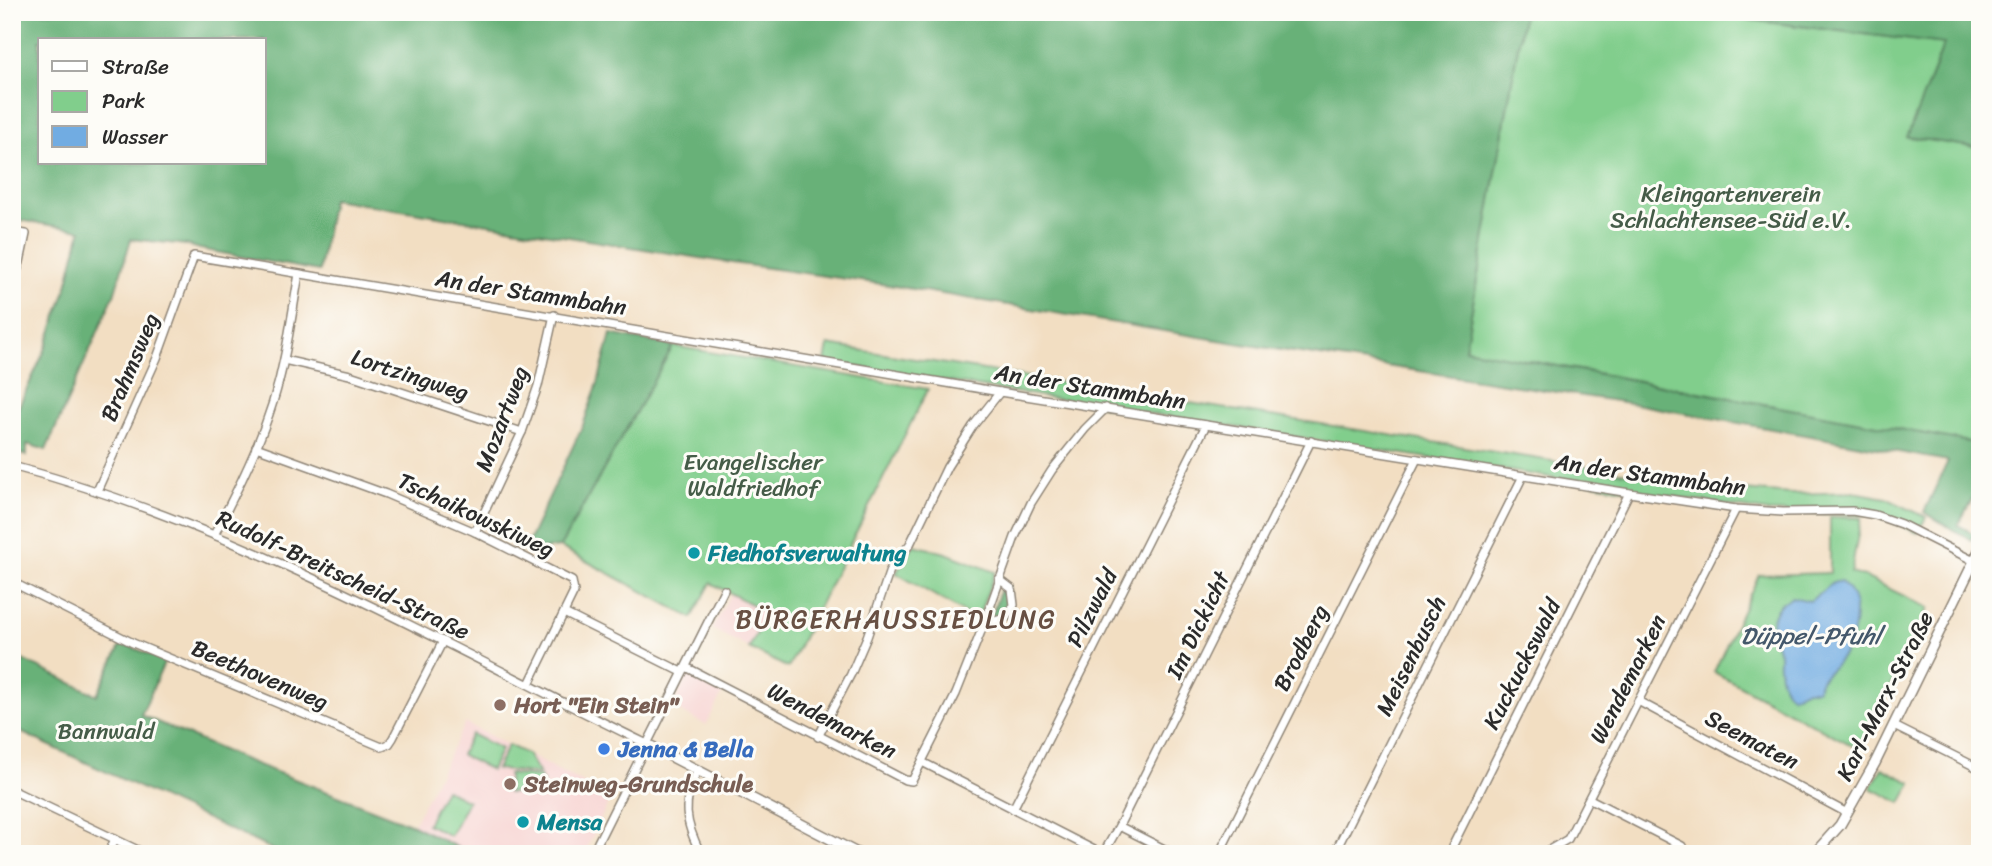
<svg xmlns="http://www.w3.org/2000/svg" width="1992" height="866" font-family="Sriracha,sans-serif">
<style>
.built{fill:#f7d0cf}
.green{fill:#81ce8c;stroke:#567c5c;stroke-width:2}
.forest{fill:#68b178;stroke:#4a6e52;stroke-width:2;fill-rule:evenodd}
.water{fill:#71ace2;stroke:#4e6c86;stroke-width:2}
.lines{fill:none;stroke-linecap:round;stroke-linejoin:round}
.minor-casing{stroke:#8e8476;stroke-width:10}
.tertiary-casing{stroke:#8e8476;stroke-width:12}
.minor{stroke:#fff;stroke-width:7}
.tertiary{stroke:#fff;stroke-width:9}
.culture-dot{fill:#0f9aa8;stroke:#fdfcf7;stroke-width:2.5}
.education-dot{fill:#8d6e63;stroke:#fdfcf7;stroke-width:2.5}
.shop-dot{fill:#3f7fe0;stroke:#fdfcf7;stroke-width:2.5}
.labels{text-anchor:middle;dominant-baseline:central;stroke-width:6;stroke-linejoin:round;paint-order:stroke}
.park-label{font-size:23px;fill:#455c48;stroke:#fdfcf7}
.street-label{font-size:23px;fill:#2b2b2b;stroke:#fdfcf7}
.culture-label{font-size:23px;font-weight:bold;fill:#0d838f;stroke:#fdfcf7;text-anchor:start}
.education-label{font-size:23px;font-weight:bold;fill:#785e54;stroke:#fdfcf7;text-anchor:start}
.shop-label{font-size:23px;font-weight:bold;fill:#366cbe;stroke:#fdfcf7;text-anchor:start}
.water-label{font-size:24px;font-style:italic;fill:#44586b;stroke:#fdfcf7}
.quarter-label{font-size:26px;letter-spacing:2px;fill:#685043;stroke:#fdfcf7}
</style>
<rect width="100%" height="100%" fill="#fdfcf7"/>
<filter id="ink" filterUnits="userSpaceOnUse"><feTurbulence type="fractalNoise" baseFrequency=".0143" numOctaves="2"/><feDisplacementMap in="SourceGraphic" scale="14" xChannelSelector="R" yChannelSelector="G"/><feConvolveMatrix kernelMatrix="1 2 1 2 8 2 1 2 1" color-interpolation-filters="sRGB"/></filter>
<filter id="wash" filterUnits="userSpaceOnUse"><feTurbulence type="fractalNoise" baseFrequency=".00686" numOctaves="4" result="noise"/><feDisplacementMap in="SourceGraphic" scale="28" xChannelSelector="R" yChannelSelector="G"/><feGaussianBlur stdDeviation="1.57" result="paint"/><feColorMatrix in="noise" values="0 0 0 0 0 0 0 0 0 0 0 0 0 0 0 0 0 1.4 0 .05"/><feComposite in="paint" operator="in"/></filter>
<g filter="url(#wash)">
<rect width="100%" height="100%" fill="#f2dec2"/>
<g class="built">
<polygon points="731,593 768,613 749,648 712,629"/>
<polygon points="689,674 723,692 706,725 672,707"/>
<polygon points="465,723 611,797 584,854 470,854 413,825"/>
</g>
<g class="green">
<polygon points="1524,12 1687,12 1944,44 1908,137 1980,148 1980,444 1465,349"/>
<polygon points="828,345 1720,488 1792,494 1854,492 1886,498 1926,517 1918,533 1875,515 1769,512 825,362"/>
<polygon points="673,346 928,389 788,668 749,648 768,613 711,583 692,618 560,547"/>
<polygon points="1830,517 1861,518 1851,573 1865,577 1929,608 1859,749 1714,672 1759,575 1830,573"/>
<polygon points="914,545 946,553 995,572 977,620 896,573"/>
<polygon points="471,734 501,749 491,770 461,755"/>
<polygon points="508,745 527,754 539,774 496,769"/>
<polygon points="1882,768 1912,783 1901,803 1871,788"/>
<polygon points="508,774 540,777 543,783 529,792 508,793"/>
<polygon points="445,789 468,801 450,836 427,824"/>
</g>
<g class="forest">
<path d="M12,12H1524L1465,349L1980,444V485L1958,525L1974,534L1971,540L1924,512L1948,461L1629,403L1242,344L882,284L725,262L332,199L319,271L200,249L187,245L131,239L114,295L46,450L27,444V456L12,451V421L45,350L66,290L81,230L12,219ZM264,40V163H40V40Z"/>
<polygon points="1687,12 1932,12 1980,18 1980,148 1907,137 1944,44"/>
<polygon points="611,334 673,346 560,547 524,551 583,425 598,383"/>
<polygon points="1002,584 1009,588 1010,604 1002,617 991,619"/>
<polygon points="122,643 165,661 141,715 245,760 413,825 470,854 282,854 12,728 12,655 97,695"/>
</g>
<path class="water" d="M1840,581C1850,589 1856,601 1855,614C1854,638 1849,651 1832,668C1824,676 1820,678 1817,690H1805L1791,696C1783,689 1779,676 1779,665C1778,661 1780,658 1779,654C1774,631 1761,614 1792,597L1810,601L1833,583Z"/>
</g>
<g filter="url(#ink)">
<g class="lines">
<defs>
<g id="minor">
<polyline points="12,232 26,234 20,262 12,285"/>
<polyline points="284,360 350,375 522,432"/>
<polyline points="256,447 386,494 475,532 572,581 574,592 529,684"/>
<path d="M12,466C237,525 440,643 647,744"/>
<polyline points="97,491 157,358 194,256 1000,392 1636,494 1736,509 1783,512 1852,511 1875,515 1901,524 1980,564"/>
<polyline points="475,532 522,432 538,386 554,315"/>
<path d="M214,535C243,480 272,421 284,359C290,331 294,302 299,274"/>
<polyline points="12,582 133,643 382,747 389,744 393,738 443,641"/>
<polyline points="564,613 682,672"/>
<polyline points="984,624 1006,618 1014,605 1012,589 999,579"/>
<polyline points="686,667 905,780 912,781 956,694 984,624 1015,537 1031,503 1052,470 1085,429 1106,408"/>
<polyline points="1638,701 1847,813"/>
<polyline points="1894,726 1980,769"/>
<polyline points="818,737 851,674 867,637 890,570 910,544 947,467 973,426 1000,392"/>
<polyline points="922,762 1102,854"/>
<path d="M698,770C681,803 685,823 701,854"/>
<polyline points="12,790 146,854"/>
<polyline points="1590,799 1682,846"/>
<polyline points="1013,809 1206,425"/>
<polyline points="1119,826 1174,854"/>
<polyline points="108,854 115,839"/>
<polyline points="592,854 724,590"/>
<polyline points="1103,854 1119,826 1311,441"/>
<polyline points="1219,854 1417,459"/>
<polyline points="1334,854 1523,476"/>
<polyline points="1452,854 1452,847 1629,493"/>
<polyline points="1542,854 1568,839 1736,509"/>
</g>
<g id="tertiary">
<polyline points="647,744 859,854"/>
<polyline points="1814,854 1840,825 1875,763 1980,549"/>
</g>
</defs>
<use href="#minor" class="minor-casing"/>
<use href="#tertiary" class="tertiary-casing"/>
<use href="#minor" class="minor"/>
<use href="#tertiary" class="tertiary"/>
</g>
</g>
<g class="culture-dot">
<circle cx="694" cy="553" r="7"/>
<circle cx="523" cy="822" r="7"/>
</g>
<g class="education-dot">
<circle cx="500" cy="705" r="7"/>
<circle cx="510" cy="784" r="7"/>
</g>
<circle class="shop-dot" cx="604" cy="749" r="7"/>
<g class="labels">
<g class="park-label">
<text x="1731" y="194">Kleingartenverein<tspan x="1731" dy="26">Schlachtensee-Süd e.V.</tspan></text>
<text x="753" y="462">Evangelischer<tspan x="753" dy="26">Waldfriedhof</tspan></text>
<text x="106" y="731">Bannwald</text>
</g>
<g class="street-label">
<text transform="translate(531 293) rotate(9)">An der Stammbahn</text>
<text transform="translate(130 367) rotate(-67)">Brahmsweg</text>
<text transform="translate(410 375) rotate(18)">Lortzingweg</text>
<text transform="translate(1090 387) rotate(9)">An der Stammbahn</text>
<text transform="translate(502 419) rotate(-69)">Mozartweg</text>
<text transform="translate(1650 475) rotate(8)">An der Stammbahn</text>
<text transform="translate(476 515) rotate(25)">Tschaikowskiweg</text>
<text transform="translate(343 575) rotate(25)">Rudolf-Breitscheid-Straße</text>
<text transform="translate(1092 608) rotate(-63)">Pilzwald</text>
<text transform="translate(1198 625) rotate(-64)">Im Dickicht</text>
<text transform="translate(1301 648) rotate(-63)">Brodberg</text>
<text transform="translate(1411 656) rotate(-64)">Meisenbusch</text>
<text transform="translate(1522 664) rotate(-63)">Kuckuckswald</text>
<text transform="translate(260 675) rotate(23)">Beethovenweg</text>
<text transform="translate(1628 679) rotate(-63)">Wendemarken</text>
<text transform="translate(1885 696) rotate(-63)">Karl-Marx-Straße</text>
<text transform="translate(832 721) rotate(27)">Wendemarken</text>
<text transform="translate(1752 740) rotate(28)">Seematen</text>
</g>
<g class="culture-label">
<text x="708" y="553">Fiedhofsverwaltung</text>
<text x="537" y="822">Mensa</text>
</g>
<g class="education-label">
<text x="514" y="705">Hort "Ein Stein"</text>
<text x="524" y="784">Steinweg-Grundschule</text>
</g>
<g class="shop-label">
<text x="618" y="749">Jenna &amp; Bella</text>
</g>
<g class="water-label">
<text x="1811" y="636">Düppel-Pfuhl</text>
</g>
<g class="quarter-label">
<text x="896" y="619">BÜRGERHAUSSIEDLUNG</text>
</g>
</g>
<rect width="1992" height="866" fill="none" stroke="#fdfcf7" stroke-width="42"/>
<rect x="38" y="38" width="228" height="126" fill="#fdfcf7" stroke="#a9a8a5" stroke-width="2"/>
<rect x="52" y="61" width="35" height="10" fill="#ffffff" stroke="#a9a8a5" stroke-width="2"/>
<text x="102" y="74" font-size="21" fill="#2b2b2b">Straße</text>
<rect x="52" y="91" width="35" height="21" fill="#81ce8c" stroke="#a9a8a5" stroke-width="2"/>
<text x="102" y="108" font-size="21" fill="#2b2b2b">Park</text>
<rect x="52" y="126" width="35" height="21" fill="#71ace2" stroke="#a9a8a5" stroke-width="2"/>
<text x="102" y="144" font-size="21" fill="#2b2b2b">Wasser</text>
</svg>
